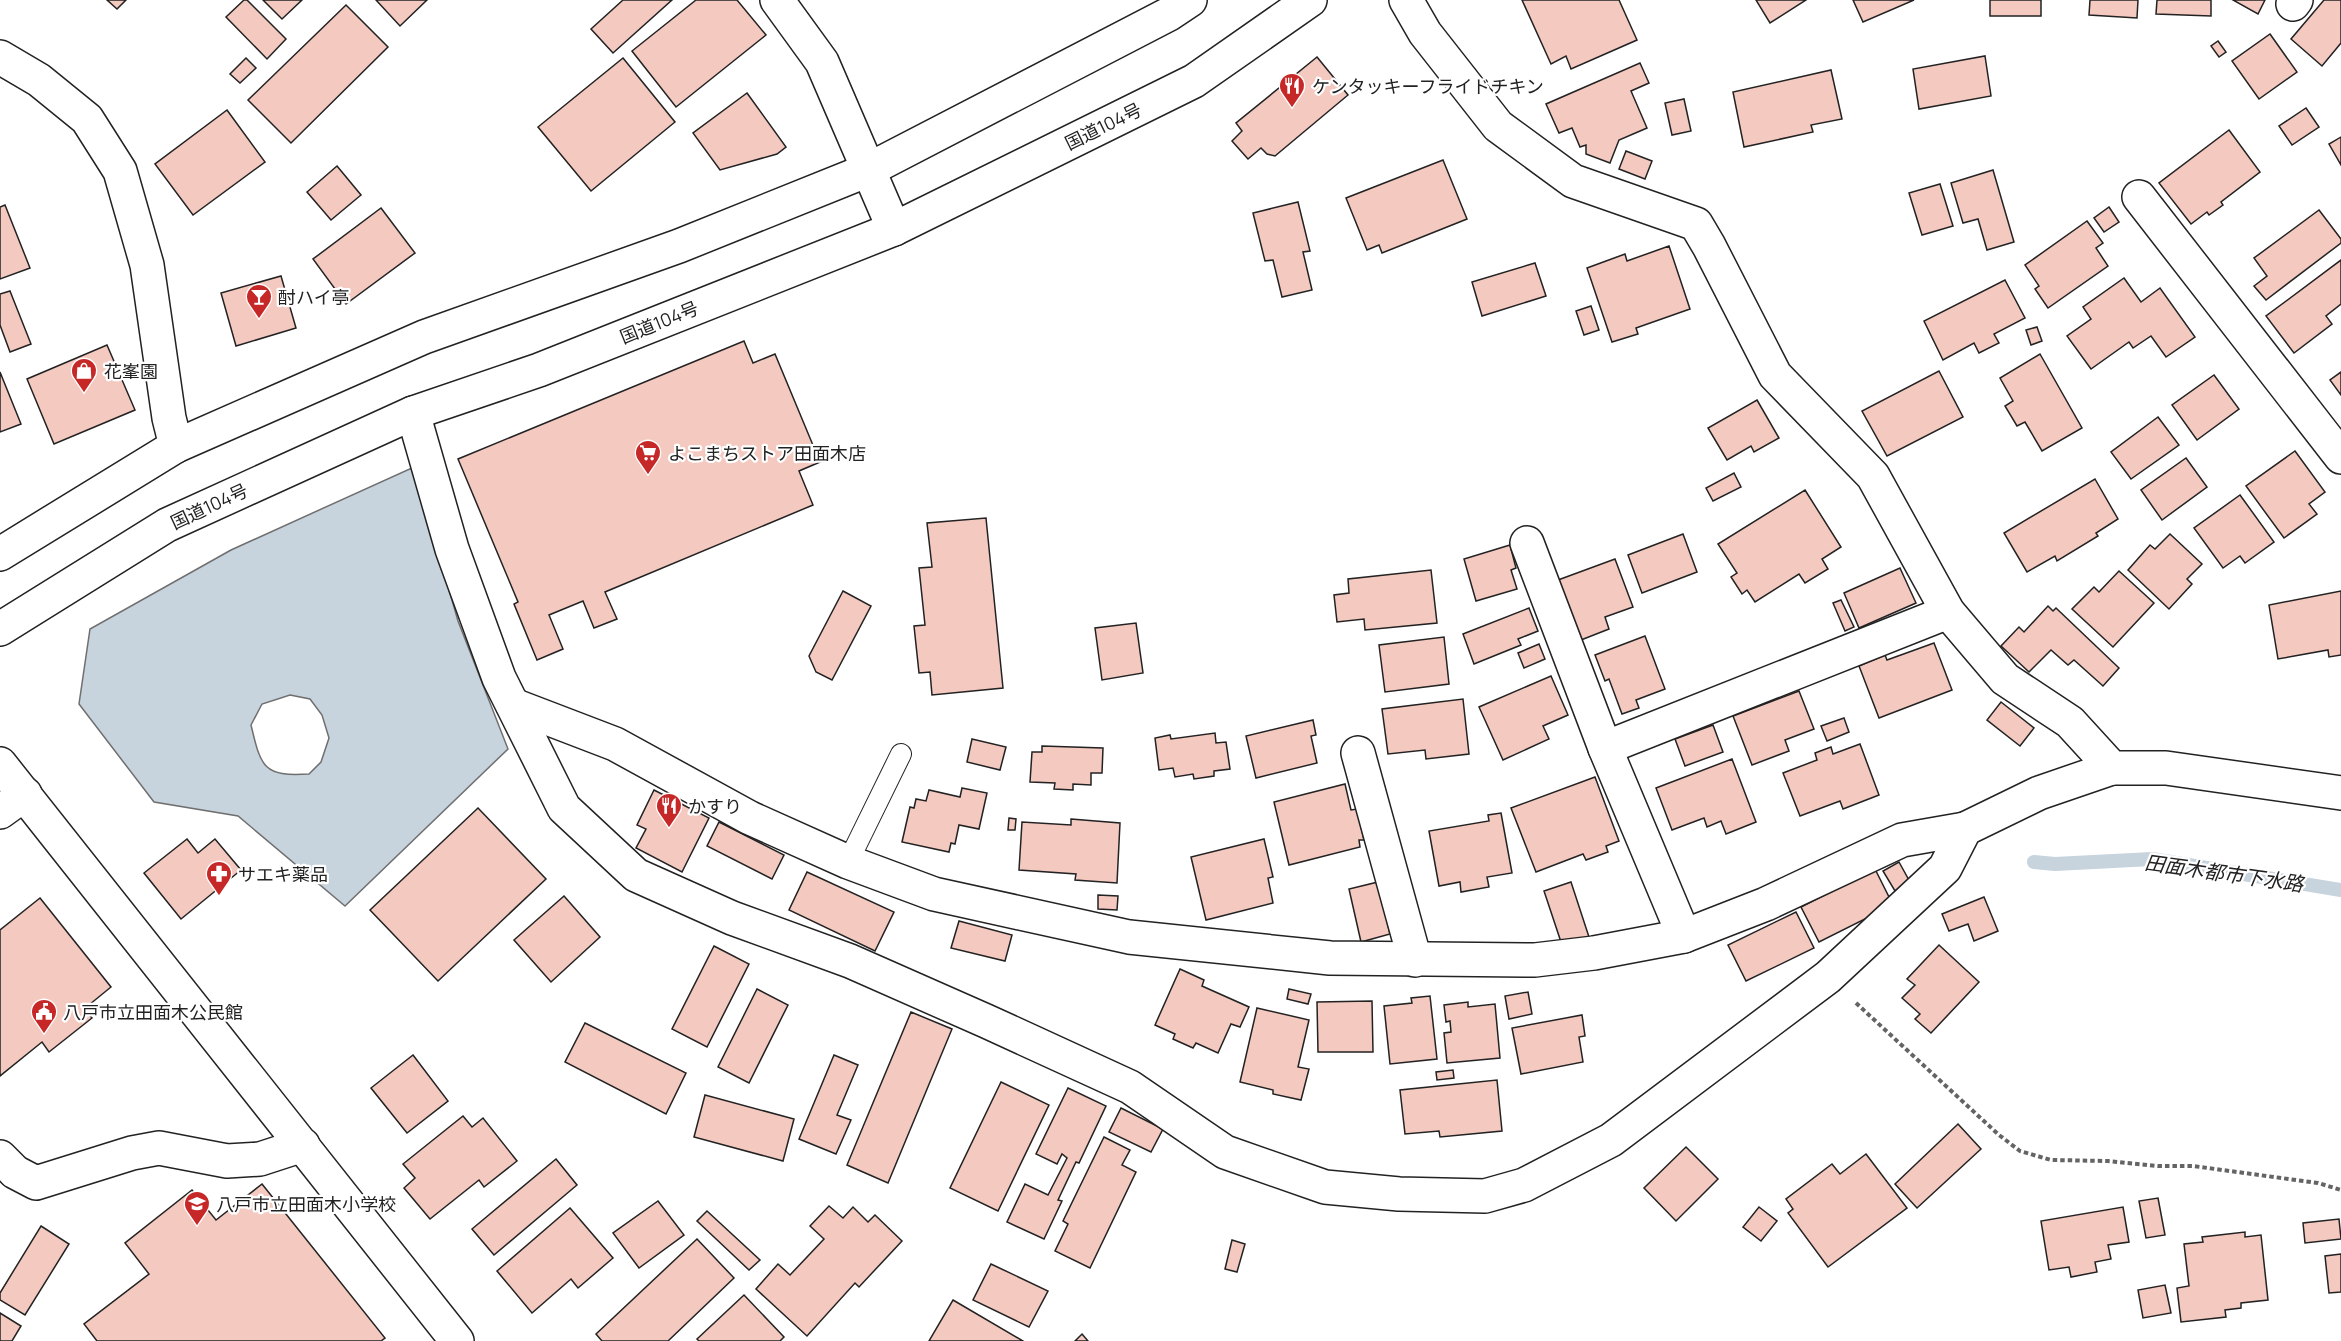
<svg xmlns="http://www.w3.org/2000/svg" width="2341" height="1341" font-family="Manrope,'Noto Sans JP',sans-serif">
<style>
.water{fill:#c7d3dd;stroke:#6f6f6f;stroke-width:1.5;fill-rule:evenodd}
.lines{fill:none;stroke-linecap:round;stroke-linejoin:round}
.stream{stroke:#c7d3dd;stroke-width:14}
.building{fill:#f3c9c0;stroke:#222;stroke-width:1.5}
.service-casing{stroke:#222;stroke-width:22}
.minor-casing{stroke:#222;stroke-width:36}
.tertiary-casing{stroke:#222;stroke-width:36}
.trunk-casing{stroke:#222;stroke-width:36}
.path{stroke:#646464;stroke-width:4;stroke-dasharray:4.5 3;stroke-linecap:butt}
.service{stroke:#fff;stroke-width:20}
.minor{stroke:#fff;stroke-width:33}
.tertiary{stroke:#fff;stroke-width:33}
.trunk{stroke:#fff;stroke-width:33}
.labels{text-anchor:middle;dominant-baseline:central;stroke-width:4.5;stroke-linejoin:round;paint-order:stroke}
.poi-label{font-size:18px;fill:#222;stroke:#fff;text-anchor:start}
.street-label{font-size:18px;fill:#222;stroke:#fff}
.water-label{font-size:20px;font-style:italic;fill:#222;stroke:#fff}
</style>
<rect width="100%" height="100%" fill="#fff"/>
<path class="water" d="M414,467L458,621L508,749L345,906L238,816L154,802L79,704L90,629L231,550ZM290,695L310,699L322,715L329,738L321,762L309,774C263,777 261,767 251,725L262,704Z"/>
<g class="lines">
<polyline class="stream" points="2034,862 2055,864 2152,859 2341,890"/>
</g>
<g class="building">
<polygon points="107,0 126,0 117,9"/>
<polygon points="244,0 247,0 286,39 267,59 226,17"/>
<polygon points="263,0 302,0 282,19"/>
<polygon points="376,0 427,0 400,26"/>
<polygon points="623,0 672,0 613,53 591,29"/>
<polygon points="696,0 737,0 766,35 676,107 632,51"/>
<polygon points="1522,0 1619,0 1637,40 1571,69 1566,56 1551,64"/>
<polygon points="1756,0 1806,0 1770,23"/>
<polygon points="1853,0 1914,0 1863,22"/>
<rect x="1990" y="0" width="51" height="16"/>
<polygon points="2090,0 2138,0 2137,18 2089,15"/>
<polygon points="2157,0 2211,0 2211,16 2156,14"/>
<polygon points="2233,0 2265,0 2258,14"/>
<polygon points="2324,0 2341,0 2341,43 2322,66 2291,39"/>
<polygon points="346,5 388,47 291,143 248,100"/>
<polygon points="2270,34 2297,72 2259,99 2232,61"/>
<polygon points="2218,41 2226,52 2219,57 2211,46"/>
<polygon points="1985,56 1991,96 1919,109 1913,69"/>
<polygon points="1317,57 1348,95 1275,156 1267,154 1261,148 1248,159 1232,141 1242,131 1236,123"/>
<polygon points="246,58 256,68 240,83 230,74"/>
<polygon points="623,58 675,122 591,191 538,127"/>
<polygon points="1640,63 1649,83 1631,91 1647,128 1619,140 1610,163 1586,154 1586,145 1580,147 1572,128 1559,133 1546,104"/>
<polygon points="1831,70 1842,119 1811,125 1813,132 1744,147 1733,92"/>
<polygon points="747,93 786,147 777,154 720,170 693,133"/>
<polygon points="1684,99 1691,131 1672,135 1665,103"/>
<polygon points="2306,108 2319,127 2292,145 2279,126"/>
<polygon points="227,110 265,162 193,215 155,164"/>
<polygon points="2229,130 2260,172 2221,202 2223,205 2209,215 2207,212 2191,224 2159,183"/>
<polygon points="2341,137 2341,165 2329,144"/>
<polygon points="1626,151 1652,161 1645,179 1619,169"/>
<polygon points="1443,160 1467,219 1382,253 1379,245 1367,250 1346,198"/>
<polygon points="337,166 361,195 331,220 307,192"/>
<polygon points="1993,170 2014,242 1987,250 1978,219 1963,223 1951,183"/>
<polygon points="1940,184 1953,226 1922,235 1909,193"/>
<polygon points="1298,202 1310,251 1303,252 1312,290 1282,297 1273,260 1265,261 1253,213"/>
<polygon points="5,205 30,268 0,279 0,207"/>
<polygon points="2109,207 2119,222 2104,232 2094,218"/>
<polygon points="381,208 415,253 346,304 313,259"/>
<polygon points="2319,210 2341,239 2341,243 2266,300 2254,286 2267,276 2254,258"/>
<polygon points="2087,221 2103,243 2096,248 2108,266 2048,308 2035,289 2039,286 2025,265"/>
<polygon points="1669,246 1690,309 1636,328 1638,334 1612,342 1587,268 1625,254 1627,261"/>
<polygon points="2341,260 2341,304 2326,316 2332,324 2294,353 2266,316"/>
<polygon points="1535,263 1546,296 1482,316 1472,282"/>
<polygon points="281,276 296,328 236,346 221,293"/>
<polygon points="2124,278 2141,302 2160,288 2195,337 2166,357 2151,336 2133,348 2129,342 2091,369 2067,336 2091,319 2083,307"/>
<polygon points="2005,280 2025,318 1994,334 1999,343 1979,353 1974,343 1943,360 1924,321"/>
<polygon points="10,291 31,344 10,352 0,325 0,294"/>
<polygon points="1591,306 1599,330 1584,335 1576,311"/>
<polygon points="2037,327 2042,341 2031,345 2026,330"/>
<polygon points="744,341 753,363 775,354 820,462 799,471 813,505 605,592 617,619 594,628 583,601 549,615 563,649 537,660 514,604 518,602 458,459"/>
<polygon points="107,345 135,410 54,444 27,379"/>
<polygon points="2040,354 2082,428 2042,451 2025,422 2017,426 2005,406 2013,401 2000,378"/>
<polygon points="1939,371 1963,417 1887,456 1862,411"/>
<polygon points="0,372 21,424 0,432"/>
<polygon points="2341,372 2341,395 2330,380"/>
<polygon points="2214,375 2239,409 2197,440 2172,405"/>
<polygon points="1757,400 1779,438 1754,452 1751,446 1727,460 1708,428"/>
<polygon points="2158,417 2179,445 2131,479 2111,452"/>
<polygon points="2295,451 2325,492 2309,504 2317,514 2284,538 2246,486"/>
<polygon points="2186,458 2207,487 2162,520 2141,490"/>
<polygon points="1734,473 1741,487 1713,501 1706,488"/>
<polygon points="2095,479 2118,519 2096,533 2098,536 2057,561 2055,556 2027,572 2004,533"/>
<polygon points="1805,490 1841,547 1822,559 1828,569 1805,583 1799,574 1755,602 1747,590 1742,594 1731,577 1737,573 1718,544"/>
<polygon points="2240,495 2274,542 2245,563 2240,556 2223,568 2194,528"/>
<polygon points="986,518 1003,688 932,695 930,672 919,673 914,626 925,625 919,568 932,567 927,523"/>
<polygon points="1683,534 1697,572 1642,593 1628,555"/>
<polygon points="2170,534 2202,564 2187,579 2192,584 2169,609 2128,570 2150,545 2155,549"/>
<polygon points="1510,545 1516,568 1511,570 1517,589 1476,601 1464,559"/>
<polygon points="1615,559 1633,607 1605,617 1609,629 1581,640 1558,580"/>
<polygon points="1900,568 1916,603 1859,628 1844,593"/>
<polygon points="1431,570 1437,623 1365,630 1364,619 1337,622 1334,595 1349,593 1348,579"/>
<polygon points="2119,571 2154,603 2113,647 2072,609 2094,587 2099,592"/>
<polygon points="843,591 871,606 832,680 816,672 809,656"/>
<polygon points="2341,591 2341,655 2329,657 2328,650 2278,659 2269,605"/>
<polygon points="1841,600 1854,627 1845,631 1833,603"/>
<polygon points="2048,606 2053,611 2056,608 2119,668 2103,686 2074,660 2068,665 2051,650 2029,672 2001,646 2019,627 2024,632"/>
<polygon points="1529,608 1538,631 1518,639 1521,645 1474,664 1463,634"/>
<polygon points="1136,623 1143,673 1102,680 1095,628"/>
<polygon points="1645,636 1665,689 1636,700 1639,708 1622,714 1609,679 1605,681 1595,655"/>
<polygon points="1444,637 1449,684 1385,692 1379,645"/>
<polygon points="1934,643 1952,690 1879,718 1859,666 1885,655 1887,660"/>
<polygon points="1539,644 1545,659 1524,668 1518,653"/>
<polygon points="1551,676 1568,715 1543,726 1549,739 1503,760 1479,707"/>
<polygon points="1799,691 1814,729 1785,740 1789,751 1752,765 1733,716"/>
<polygon points="1463,699 1469,754 1426,759 1425,750 1388,754 1382,709"/>
<polygon points="2001,702 2034,728 2020,746 1987,720"/>
<polygon points="1844,718 1849,732 1827,741 1821,726"/>
<polygon points="1313,720 1316,735 1311,736 1317,763 1256,778 1246,736"/>
<polygon points="1713,725 1723,752 1685,766 1675,739"/>
<polygon points="1215,733 1216,743 1226,742 1230,769 1214,771 1214,776 1194,779 1193,774 1175,777 1173,768 1159,770 1155,738 1170,735 1171,739"/>
<polygon points="972,739 1006,747 1000,770 967,762"/>
<polygon points="1860,744 1879,795 1843,809 1840,801 1800,816 1783,773 1817,760 1815,753 1831,747 1833,754"/>
<polygon points="1042,746 1103,748 1102,773 1091,773 1091,785 1073,784 1073,790 1054,789 1055,783 1030,782 1032,752 1042,752"/>
<polygon points="1732,759 1756,822 1726,834 1721,821 1707,827 1704,818 1672,830 1656,788"/>
<polygon points="1595,777 1619,841 1606,846 1608,852 1586,860 1583,854 1536,872 1511,808"/>
<polygon points="1345,784 1351,810 1357,809 1364,840 1359,840 1360,847 1289,865 1274,802"/>
<polygon points="962,788 987,793 979,829 959,825 955,844 951,843 949,852 902,842 910,807 914,808 916,799 926,801 929,790 960,797"/>
<polygon points="654,790 709,818 682,872 636,848 646,829 637,825"/>
<polygon points="478,808 546,879 438,981 370,910"/>
<polygon points="1501,813 1512,873 1487,877 1489,887 1461,892 1460,882 1439,886 1429,831 1489,821 1488,815"/>
<polygon points="1009,818 1016,819 1015,830 1008,830"/>
<polygon points="1071,819 1120,823 1117,883 1075,880 1076,874 1019,870 1022,822 1071,825"/>
<polygon points="719,822 784,855 772,879 707,846"/>
<polygon points="187,839 198,853 215,839 241,870 181,919 144,873"/>
<polygon points="1264,839 1273,877 1268,878 1273,903 1206,920 1191,857"/>
<polygon points="1899,862 1910,882 1895,891 1883,871"/>
<polygon points="1875,869 1893,905 1819,942 1801,907"/>
<polygon points="807,872 894,912 875,951 789,910"/>
<polygon points="1378,882 1390,934 1361,942 1349,889"/>
<polygon points="1571,882 1589,937 1562,945 1544,891"/>
<polygon points="1098,895 1118,896 1117,910 1098,909"/>
<polygon points="564,896 600,937 551,982 514,940"/>
<polygon points="1984,897 1998,931 1974,941 1968,924 1949,931 1942,914"/>
<polygon points="40,898 111,987 84,1009 92,1018 49,1052 42,1042 0,1076 0,930"/>
<polygon points="1796,912 1814,948 1746,981 1728,945"/>
<polygon points="959,921 1012,935 1005,961 951,948"/>
<polygon points="1939,945 1979,982 1931,1033 1915,1019 1920,1014 1902,998 1915,985 1907,979"/>
<polygon points="714,946 749,964 707,1047 672,1029"/>
<polygon points="1180,969 1204,980 1202,986 1249,1007 1240,1027 1231,1024 1218,1053 1196,1043 1193,1048 1173,1039 1175,1034 1155,1025"/>
<polygon points="757,989 788,1005 749,1083 718,1067"/>
<polygon points="1289,989 1311,994 1308,1004 1287,999"/>
<polygon points="1528,992 1532,1014 1509,1019 1505,996"/>
<polygon points="1430,996 1437,1059 1390,1064 1384,1006 1412,1003 1411,998"/>
<polygon points="1372,1001 1373,1052 1318,1052 1317,1002"/>
<polygon points="1468,1002 1468,1007 1495,1004 1500,1058 1447,1063 1444,1033 1451,1032 1450,1021 1446,1022 1444,1005"/>
<polygon points="1257,1008 1309,1020 1298,1067 1309,1069 1301,1100 1273,1094 1273,1090 1240,1082"/>
<polygon points="911,1012 952,1029 888,1183 847,1165"/>
<polygon points="1582,1015 1585,1036 1579,1037 1583,1062 1521,1074 1512,1028"/>
<polygon points="585,1023 686,1073 666,1114 565,1062"/>
<polygon points="413,1055 448,1101 407,1133 371,1088"/>
<polygon points="834,1055 858,1065 837,1115 851,1120 836,1154 799,1139"/>
<polygon points="1453,1070 1454,1078 1437,1080 1436,1072"/>
<polygon points="1497,1080 1502,1131 1440,1137 1439,1131 1405,1134 1400,1090"/>
<polygon points="1001,1082 1049,1105 998,1211 950,1188"/>
<polygon points="1068,1088 1106,1106 1079,1163 1076,1162 1058,1200 1062,1201 1044,1239 1007,1222 1025,1184 1048,1195 1067,1158 1062,1154 1057,1164 1036,1154"/>
<polygon points="705,1095 794,1119 783,1161 694,1137"/>
<polygon points="1121,1108 1163,1129 1151,1152 1109,1132"/>
<polygon points="463,1116 472,1127 483,1118 517,1161 484,1187 479,1180 430,1219 404,1188 415,1178 403,1164"/>
<polygon points="1958,1124 1981,1149 1917,1208 1895,1184"/>
<polygon points="1104,1137 1130,1150 1122,1165 1136,1172 1090,1268 1055,1251 1068,1224 1063,1221"/>
<polygon points="1686,1147 1718,1179 1676,1221 1644,1188"/>
<polygon points="1866,1154 1907,1208 1828,1267 1788,1213 1793,1209 1786,1199 1832,1164 1840,1174"/>
<polygon points="556,1159 577,1185 494,1255 472,1229"/>
<polygon points="262,1184 385,1338 381,1341 97,1341 84,1324 149,1274 125,1243 192,1190 216,1220"/>
<polygon points="2158,1198 2165,1235 2146,1238 2139,1201"/>
<polygon points="658,1201 684,1235 639,1268 613,1233"/>
<polygon points="829,1206 843,1218 853,1207 868,1222 875,1215 902,1241 859,1287 855,1283 807,1336 756,1289 778,1264 790,1275 824,1239 810,1226"/>
<polygon points="1759,1207 1777,1221 1761,1241 1743,1227"/>
<polygon points="2123,1207 2129,1242 2108,1245 2111,1259 2095,1262 2097,1272 2071,1277 2069,1267 2049,1270 2041,1221"/>
<polygon points="570,1208 613,1258 578,1288 571,1279 532,1313 497,1271"/>
<polygon points="707,1211 760,1260 749,1270 697,1221"/>
<polygon points="2339,1219 2341,1239 2305,1243 2303,1223"/>
<polygon points="41,1226 69,1244 25,1315 0,1300 0,1293"/>
<polygon points="2245,1232 2245,1237 2261,1235 2268,1300 2241,1303 2241,1308 2225,1310 2226,1317 2181,1322 2177,1288 2189,1286 2184,1244 2203,1242 2202,1237"/>
<polygon points="697,1239 734,1278 668,1341 602,1341 596,1334"/>
<polygon points="1232,1240 1245,1244 1237,1272 1225,1269"/>
<polygon points="2341,1254 2341,1292 2329,1293 2325,1256"/>
<polygon points="991,1264 1048,1291 1029,1327 973,1300"/>
<polygon points="2165,1285 2171,1313 2143,1318 2138,1290"/>
<polygon points="744,1295 784,1337 780,1341 699,1341 697,1339"/>
<polygon points="953,1300 1023,1341 929,1341"/>
<polygon points="0,1313 21,1326 12,1341 0,1341"/>
<polygon points="1082,1334 1088,1341 1075,1341"/>
</g>
<g class="lines">
<defs>
<polyline id="service" points="848,862 901,754"/>
<g id="minor">
<polyline points="777,0 822,62 894,229"/>
<polyline points="1406,0 1425,33 1498,126 1573,181 1696,224 1709,246 1775,375 1873,476 1948,612 2005,679 2070,722 2112,768 2166,768 2341,793"/>
<polyline points="2293,4 2296,0"/>
<polyline points="0,57 39,80 87,119 120,171 147,265 169,418 176,446"/>
<polyline points="2139,197 2341,457"/>
<polyline points="413,413 452,549 499,678 564,808 636,875 732,918 850,961 986,1021 1130,1087 1225,1152 1325,1187 1399,1194 1485,1196 1524,1185 1611,1140 1828,977 1945,868 1965,829 2039,793 2112,768"/>
<polyline points="1527,543 1605,748 1684,936"/>
<polyline points="513,705 615,744 750,818 848,862 934,894 1129,937 1330,958 1535,960 1594,953 1684,936 1766,904 1902,840 1965,829"/>
<polyline points="1605,748 1948,612"/>
<polyline points="1358,753 1415,960"/>
<polyline points="0,812 25,794"/>
<polyline points="0,1157 15,1172 36,1183 132,1153 159,1148 227,1161 260,1159 303,1145"/>
</g>
<polyline id="tertiary" points="0,764 457,1341"/>
<g id="trunk">
<polyline points="0,554 176,446 424,337 679,246 868,170 1169,14 1190,0"/>
<polyline points="0,629 167,525 413,413 539,370 894,229 1194,81 1310,0"/>
</g>
</defs>
<use href="#service" class="service-casing"/>
<use href="#minor" class="minor-casing"/>
<use href="#tertiary" class="tertiary-casing"/>
<use href="#trunk" class="trunk-casing"/>
<polyline class="path" points="1856,1003 1999,1135 2020,1151 2051,1160 2108,1161 2158,1166 2193,1166 2318,1183 2341,1190"/>
<use href="#service" class="service"/>
<use href="#minor" class="minor"/>
<use href="#tertiary" class="tertiary"/>
<use href="#trunk" class="trunk"/>
</g>
<defs>
<symbol id="restaurant-pin" viewBox="-11 -11 22 30"><path d="M0 17L-7.5 6A9.5 9.5 0 1 1 7.5 6Z" fill="#c62828" stroke="#fff"/><path d="M-5-6h1v4h1v-4h1v4h1v-4h1v5L-1.5 .5V6h-2V.5L-5-1ZM5-6V6H3V1.5H1.5Q1.5-4 5-6Z" fill="#fff"/></symbol>
<symbol id="bar-pin" viewBox="-11 -11 22 30"><path d="M0 17L-7.5 6A9.5 9.5 0 1 1 7.5 6Z" fill="#c62828" stroke="#fff"/><path d="M-6-5H6L.8 .8V4.5H3.5V6h-7V4.5H-.8V.8Z" fill="#fff"/></symbol>
<symbol id="shop-pin" viewBox="-11 -11 22 30"><path d="M0 17L-7.5 6A9.5 9.5 0 1 1 7.5 6Z" fill="#c62828" stroke="#fff"/><path d="M-5-2.5h2.3a2.7 3.5 0 0 1 5.4 0H5L5.5 6h-11ZM-1.5-2.5h3a1.5 2.3 0 0 0-3 0Z" fill="#fff"/></symbol>
<symbol id="supermarket-pin" viewBox="-11 -11 22 30"><path d="M0 17L-7.5 6A9.5 9.5 0 1 1 7.5 6Z" fill="#c62828" stroke="#fff"/><path d="M-6-5.5h2.5l.6 2H6L4.5 2H-2.5L-4.4-4H-6ZM-1.5 3.2a1.3 1.3 0 1 0 .1 0ZM3 3.2a1.3 1.3 0 1 0 .1 0Z" fill="#fff"/></symbol>
<symbol id="pharmacy-pin" viewBox="-11 -11 22 30"><path d="M0 17L-7.5 6A9.5 9.5 0 1 1 7.5 6Z" fill="#c62828" stroke="#fff"/><path d="M-2-6h4v4h4v4h-4v4h-4v-4h-4v-4h4Z" fill="#fff"/></symbol>
<symbol id="civic-pin" viewBox="-11 -11 22 30"><path d="M0 17L-7.5 6A9.5 9.5 0 1 1 7.5 6Z" fill="#c62828" stroke="#fff"/><path d="M-.6-6.5H3V-4.5H.6V-3L4-1V1h2V6H-6V1h2V-1L-.6-3ZM-1.2 2.5V6h2.4V2.5Z" fill="#fff"/></symbol>
<symbol id="school-pin" viewBox="-11 -11 22 30"><path d="M0 17L-7.5 6A9.5 9.5 0 1 1 7.5 6Z" fill="#c62828" stroke="#fff"/><path d="M0-5L7-2L0 1L-7-2ZM-4 1L0 2.5L4 1V4Q0 6-4 4Z" fill="#fff"/></symbol>
</defs>
<g fill-rule="evenodd">
<use href="#restaurant-pin" x="1277" y="71" width="30" height="40"/>
<use href="#bar-pin" x="244" y="282" width="30" height="40"/>
<use href="#shop-pin" x="69" y="356" width="30" height="40"/>
<use href="#supermarket-pin" x="633" y="438" width="30" height="40"/>
<use href="#restaurant-pin" x="654" y="791" width="30" height="40"/>
<use href="#pharmacy-pin" x="204" y="859" width="30" height="40"/>
<use href="#civic-pin" x="29" y="997" width="30" height="40"/>
<use href="#school-pin" x="182" y="1189" width="30" height="40"/>
</g>
<g class="labels">
<g class="poi-label">
<text x="1312" y="86">ケンタッキーフライドチキン</text>
<text x="278" y="297">酎ハイ亭</text>
<text x="104" y="371">花峯園</text>
<text x="668" y="453">よこまちストア田面木店</text>
<text x="688" y="806">かすり</text>
<text x="238" y="874">サエキ薬品</text>
<text x="63" y="1012">八戸市立田面木公民館</text>
<text x="216" y="1204">八戸市立田面木小学校</text>
</g>
<g class="street-label">
<text transform="translate(1103 126) rotate(-26)">国道104号</text>
<text transform="translate(659 322) rotate(-22)">国道104号</text>
<text transform="translate(209 506) rotate(-25)">国道104号</text>
</g>
<g class="water-label">
<text transform="translate(2224 873) rotate(8)">田面木都市下水路</text>
</g>
</g>
</svg>
